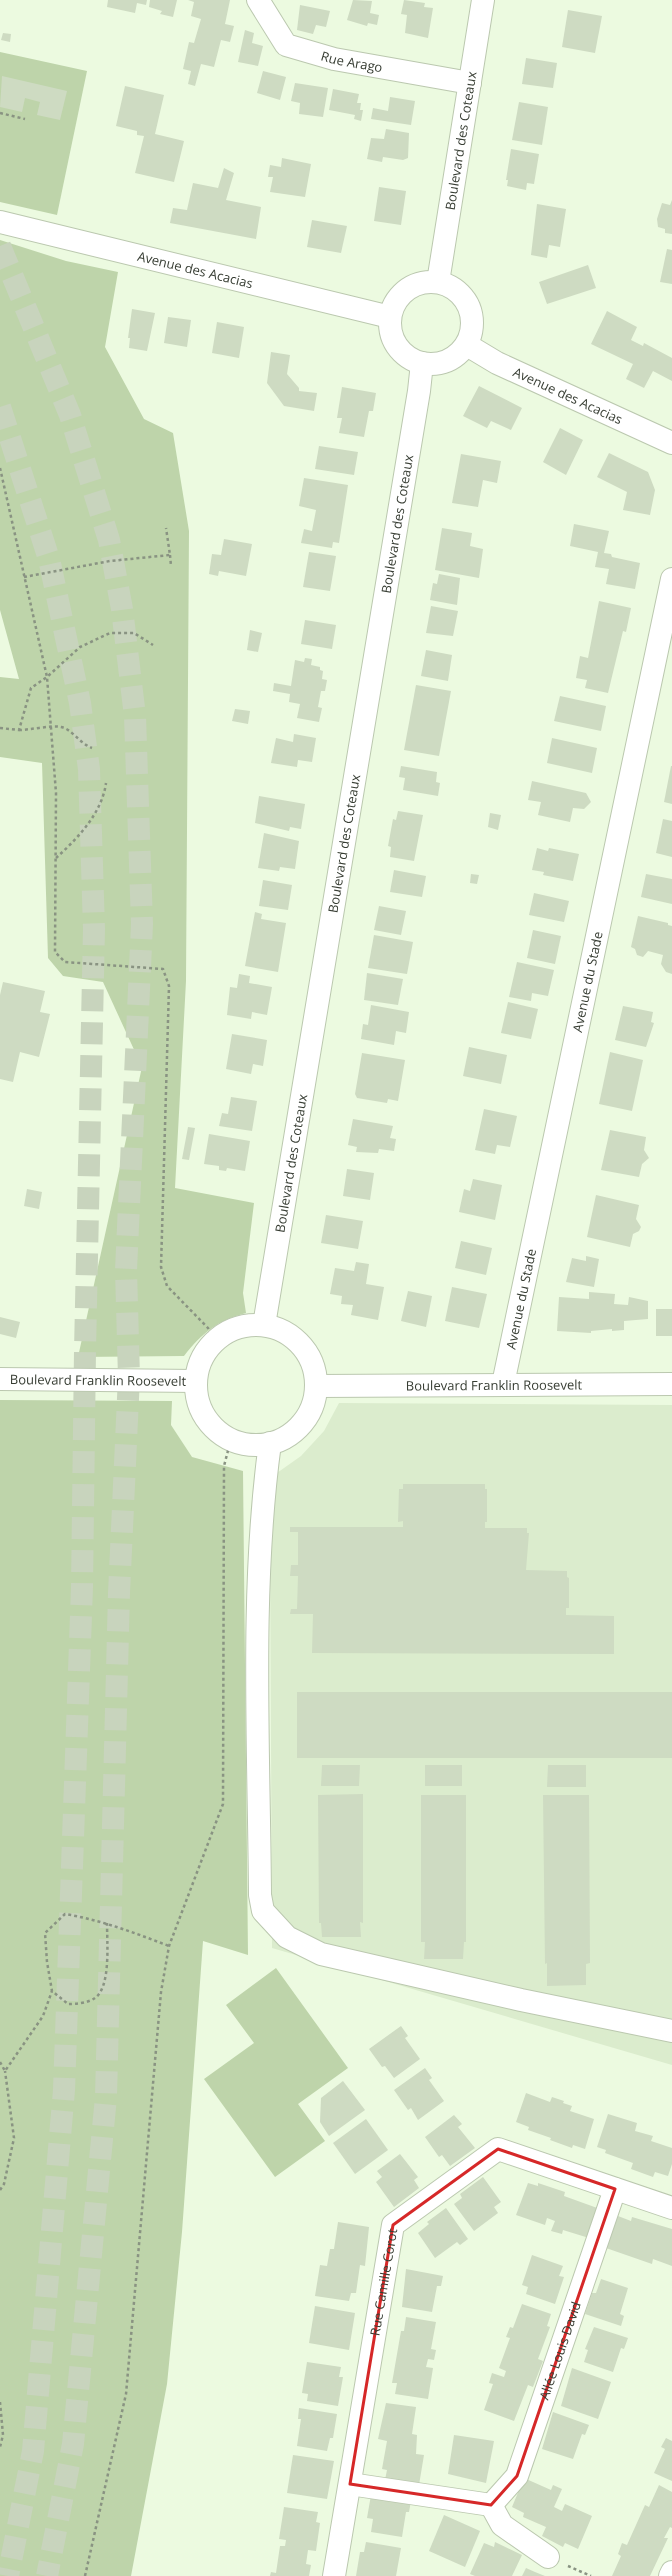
<svg xmlns="http://www.w3.org/2000/svg" width="672" height="2576" font-family="'Open Sans',sans-serif">
<style>
.built{fill:#dbeccd}
.green{fill:#bed4aa}
.building{fill:#cedbc2}
.lines{fill:none;stroke-linecap:round;stroke-linejoin:round}
.highway-tunnel{stroke:#c8d4bd;stroke-width:22;stroke-dasharray:22 11;stroke-linecap:butt}
.minor-casing{stroke:#bbc8af;stroke-width:24}
.path{stroke:#899382;stroke-width:2.5;stroke-dasharray:3 3;stroke-linecap:butt}
.minor{stroke:#fff;stroke-width:22}
.marked{fill:none;stroke:#d62828;stroke-width:3;stroke-linejoin:round}
.labels{text-anchor:middle;dominant-baseline:central;stroke-width:3.5;stroke-linejoin:round;paint-order:stroke}
.street-label{font-size:13px;fill:#373d33;stroke:#fff}
</style>
<rect width="100%" height="100%" fill="#ecfae0"/>
<polygon class="built" points="339,1403 672,1405 672,2065 272,1948 270,1539 267,1480 301,1456 324,1431"/>
<g class="green">
<polygon points="0,52 87,71 57,215 0,202"/>
<path d="M0,240L66,261L118,272L105,347L144,419L173,433L189,531L186,981L175,1188L254,1203L243,1293L246,1313C218,1320 202,1333 184,1356L78,1357L142,1067L103,982L63,976L48,958L42,763L0,757V677L19,679L0,610Z"/>
<polygon points="0,1400 172,1401 171,1425 192,1457 243,1471 248,1955 203,1941 182,2232 167,2384 131,2576 0,2576"/>
<polygon points="276,1968 348,2068 298,2104 325,2141 275,2177 204,2079 254,2043 226,2005"/>
</g>
<g class="building">
<polygon points="108,0 147,0 146,5 137,3 135,13 107,7"/>
<polygon points="150,0 177,0 173,17 160,14 162,11 149,7"/>
<polygon points="188,0 230,0 225,24 234,26 230,42 221,40 214,67 201,64 195,86 188,84 191,71 183,69 189,42 194,43 201,19 191,16 194,2"/>
<polygon points="353,0 372,1 370,13 379,15 377,25 368,23 367,26 347,20"/>
<polygon points="404,0 425,3 424,7 433,8 428,38 405,33 407,15 401,14"/>
<polygon points="300,5 330,11 326,27 316,25 313,34 297,30"/>
<polygon points="568,10 602,16 595,53 562,47"/>
<polygon points="245,30 254,33 252,43 263,46 258,66 238,62"/>
<polygon points="3,33 11,34 10,42 1,40"/>
<polygon points="526,58 557,63 553,88 522,84"/>
<polygon points="263,71 286,77 280,100 257,93"/>
<polygon points="2,76 67,91 60,120 37,115 40,102 25,98 22,112 0,107"/>
<polygon points="295,83 328,88 323,117 299,114 300,103 291,101"/>
<polygon points="125,86 164,95 155,134 184,141 174,182 135,173 144,136 137,135 137,131 116,126"/>
<polygon points="333,89 359,94 357,103 361,103 360,110 363,110 361,121 354,119 355,115 329,110"/>
<polygon points="390,97 415,101 411,125 371,119 373,108 388,111"/>
<polygon points="519,102 548,107 542,145 512,140"/>
<polygon points="386,129 409,133 408,158 403,160 383,157 382,162 367,159 371,138 384,139"/>
<polygon points="511,149 539,154 534,184 527,183 526,190 507,186 508,180 506,180"/>
<polygon points="282,158 311,164 305,197 270,192 273,177 268,177 270,165 281,167"/>
<polygon points="224,168 234,173 226,200 261,207 256,239 170,223 173,208 187,210 193,183 218,188"/>
<polygon points="379,187 406,191 401,225 374,221"/>
<polygon points="672,200 672,234 665,233 665,229 658,227 657,219 662,203 670,205"/>
<polygon points="537,204 566,209 560,247 549,245 547,258 531,255"/>
<polygon points="312,220 347,226 341,253 307,247"/>
<polygon points="667,249 672,250 672,284 660,282"/>
<polygon points="588,265 596,288 547,304 539,282"/>
<polygon points="132,309 155,313 147,351 129,348 130,338 128,338"/>
<polygon points="607,311 637,327 631,340 643,346 644,343 672,358 672,381 653,371 644,388 626,379 633,364 591,344"/>
<polygon points="168,317 191,320 187,347 164,343"/>
<polygon points="217,322 244,327 239,358 212,353"/>
<polygon points="271,352 290,355 287,374 299,388 299,391 317,393 314,411 284,406 267,383"/>
<polygon points="479,386 522,408 511,430 491,421 487,428 463,416"/>
<polygon points="342,387 376,393 373,411 369,411 364,437 339,433 342,418 337,418"/>
<polygon points="560,428 583,440 566,475 543,462"/>
<polygon points="319,446 358,452 354,475 315,469"/>
<polygon points="609,453 648,472 655,490 650,515 623,510 627,492 597,477"/>
<polygon points="461,454 501,461 497,483 483,480 478,507 452,503"/>
<polygon points="304,478 348,485 339,543 333,542 332,548 301,543 304,529 312,531 316,510 299,506"/>
<polygon points="574,524 609,531 604,553 611,554 612,557 640,563 635,589 606,584 609,569 595,567 598,552 570,546"/>
<polygon points="442,528 472,533 470,546 483,549 479,578 435,570"/>
<polygon points="224,539 252,544 246,576 219,571 218,576 209,574 212,554 221,555"/>
<polygon points="309,552 336,556 330,591 303,587"/>
<polygon points="439,574 460,578 457,605 430,600 433,583 437,584"/>
<polygon points="599,601 631,608 626,632 623,631 608,693 585,688 587,680 576,678 580,656 588,658"/>
<polygon points="431,606 458,611 453,636 426,633"/>
<polygon points="305,620 336,625 332,649 301,644"/>
<polygon points="250,630 262,633 258,652 247,650"/>
<polygon points="426,650 452,655 448,681 421,676"/>
<polygon points="305,658 312,659 311,665 320,667 320,670 323,671 322,679 327,680 325,691 321,691 318,707 322,708 319,722 297,718 300,704 289,702 290,694 273,691 274,683 291,686 295,660 304,662"/>
<polygon points="416,685 451,691 439,756 404,750"/>
<polygon points="560,696 606,706 601,731 554,721"/>
<polygon points="235,709 250,711 248,724 232,721"/>
<polygon points="294,734 316,738 312,762 298,760 297,767 271,763 276,738 293,742"/>
<polygon points="552,738 597,748 592,773 547,763"/>
<polygon points="401,766 437,772 436,782 440,783 438,796 403,790 405,778 399,777"/>
<polygon points="671,766 672,766 672,804 664,802"/>
<polygon points="532,781 586,793 591,802 584,809 573,808 570,822 538,815 541,802 528,800"/>
<polygon points="259,796 305,804 301,829 290,827 289,831 255,823"/>
<polygon points="398,811 423,815 414,861 390,857 391,847 388,846 393,819 396,820"/>
<polygon points="490,813 501,815 498,830 488,827"/>
<polygon points="663,819 672,821 672,857 656,853"/>
<polygon points="264,833 299,841 295,869 280,867 279,871 258,868"/>
<polygon points="537,848 548,851 549,848 579,854 573,881 543,875 544,872 532,870"/>
<polygon points="394,870 426,876 422,897 390,892"/>
<polygon points="471,874 479,875 477,884 470,883"/>
<polygon points="646,874 672,879 672,904 641,897"/>
<polygon points="263,880 292,885 288,910 259,906"/>
<polygon points="534,893 569,901 564,922 529,915"/>
<polygon points="379,906 406,911 401,935 374,930"/>
<polygon points="255,912 262,914 261,919 286,923 278,972 245,966"/>
<polygon points="638,916 668,923 668,925 672,926 672,974 666,972 661,964 663,955 648,951 643,957 637,955 635,949 631,947"/>
<polygon points="533,930 561,936 555,964 527,958"/>
<polygon points="374,935 413,942 407,974 368,968"/>
<polygon points="517,962 554,970 548,996 532,993 531,1001 509,997"/>
<polygon points="367,973 403,979 398,1005 364,1000"/>
<polygon points="239,974 250,976 249,983 272,987 267,1015 252,1012 251,1019 227,1015 230,987 237,988"/>
<polygon points="3,982 45,991 40,1012 50,1014 39,1057 20,1052 13,1082 0,1079 0,995"/>
<polygon points="508,1002 538,1009 531,1039 501,1033"/>
<polygon points="371,1005 409,1012 406,1033 396,1031 394,1045 361,1039 363,1024 368,1025"/>
<polygon points="623,1006 653,1012 651,1022 654,1023 646,1047 615,1040"/>
<polygon points="232,1034 267,1040 263,1066 253,1064 251,1074 226,1069"/>
<polygon points="469,1047 507,1055 501,1084 463,1076"/>
<polygon points="610,1052 643,1060 632,1111 599,1104"/>
<polygon points="362,1053 405,1060 398,1101 388,1099 387,1103 357,1098 355,1094"/>
<polygon points="231,1097 257,1101 252,1131 219,1126 222,1113 228,1114"/>
<polygon points="484,1109 517,1116 510,1147 497,1145 495,1154 475,1150"/>
<polygon points="353,1119 393,1126 390,1138 396,1139 394,1151 379,1149 378,1153 356,1152 357,1147 348,1145"/>
<polygon points="188,1127 195,1128 189,1160 182,1159"/>
<polygon points="610,1130 646,1137 644,1150 649,1158 642,1164 639,1177 601,1170"/>
<polygon points="209,1134 250,1141 245,1171 227,1168 226,1171 219,1170 219,1166 204,1164"/>
<polygon points="347,1169 374,1173 370,1200 343,1196"/>
<polygon points="473,1179 502,1185 495,1220 459,1212 464,1189 470,1191"/>
<polygon points="27,1189 42,1192 39,1209 24,1206"/>
<polygon points="596,1195 639,1205 636,1219 641,1227 639,1231 633,1234 630,1247 587,1237"/>
<polygon points="326,1215 363,1221 358,1249 321,1243"/>
<polygon points="461,1241 492,1248 486,1275 455,1268"/>
<polygon points="586,1256 599,1259 594,1287 566,1282 572,1258 586,1261"/>
<polygon points="356,1262 369,1264 366,1284 384,1287 378,1320 351,1315 353,1305 341,1304 342,1296 330,1294 335,1268 354,1271"/>
<polygon points="452,1287 487,1294 479,1328 445,1321"/>
<polygon points="408,1291 432,1296 426,1327 401,1321"/>
<polygon points="589,1292 615,1294 614,1304 628,1305 629,1297 648,1301 648,1319 624,1321 624,1330 612,1331 612,1329 591,1331 591,1333 557,1331 559,1297 589,1299"/>
<rect x="656" y="1309" width="16" height="27"/>
<polygon points="0,1317 20,1322 16,1338 0,1334"/>
<polygon points="403,1484 485,1484 485,1489 487,1489 487,1522 485,1522 485,1528 527,1528 527,1533 529,1533 526,1570 567,1571 567,1577 569,1578 569,1608 566,1608 566,1615 614,1616 614,1654 312,1653 313,1614 290,1614 291,1609 297,1609 298,1576 290,1576 291,1565 298,1565 298,1532 290,1532 290,1527 403,1527 403,1521 398,1522 399,1489 403,1489"/>
<rect x="297" y="1692" width="375" height="66"/>
<polygon points="322,1765 360,1765 359,1786 321,1786"/>
<rect x="425" y="1765" width="37" height="21"/>
<polygon points="548,1765 586,1765 586,1787 547,1787"/>
<polygon points="363,1794 363,1923 360,1922 361,1937 322,1937 321,1923 319,1923 318,1795"/>
<polygon points="421,1795 466,1795 466,1942 464,1942 463,1959 424,1959 425,1942 421,1942"/>
<polygon points="543,1795 589,1795 590,1963 586,1964 586,1985 547,1986 547,1963 545,1964"/>
<polygon points="401,2026 408,2036 405,2038 420,2059 394,2078 385,2066 382,2067 369,2049"/>
<polygon points="425,2068 432,2078 429,2080 444,2101 418,2120 411,2108 408,2110 394,2090"/>
<polygon points="343,2081 365,2110 329,2136 320,2122 321,2098"/>
<polygon points="526,2093 550,2102 552,2097 564,2101 563,2103 572,2106 570,2111 594,2119 585,2149 573,2145 572,2148 550,2140 551,2138 528,2130 529,2127 516,2122"/>
<polygon points="608,2114 637,2123 635,2131 653,2136 651,2141 672,2148 672,2164 668,2176 655,2172 653,2177 631,2169 633,2163 605,2153 606,2150 597,2147"/>
<polygon points="454,2115 462,2124 458,2127 475,2148 450,2166 442,2155 439,2157 425,2137"/>
<polygon points="366,2119 388,2150 355,2174 333,2143"/>
<polygon points="400,2154 418,2177 414,2180 419,2188 394,2207 376,2182 382,2177 377,2171"/>
<polygon points="483,2177 501,2202 494,2207 498,2213 474,2231 454,2204 462,2198 460,2194"/>
<polygon points="528,2183 538,2186 538,2183 565,2192 564,2196 600,2209 589,2238 563,2230 562,2234 551,2231 555,2221 547,2218 545,2225 516,2215"/>
<polygon points="446,2208 468,2239 460,2245 457,2242 435,2258 418,2233 429,2224 427,2222"/>
<polygon points="618,2216 631,2221 632,2217 672,2229 672,2266 653,2259 652,2264 606,2248"/>
<polygon points="338,2222 369,2227 365,2266 360,2265 356,2293 351,2293 349,2301 315,2296 320,2265 327,2266 330,2249 334,2249"/>
<polygon points="532,2255 563,2266 559,2276 564,2277 555,2304 526,2294 528,2287 522,2285"/>
<polygon points="406,2269 443,2276 441,2286 437,2286 432,2312 402,2307"/>
<polygon points="601,2279 628,2288 620,2314 624,2316 621,2326 585,2314 592,2293 596,2293"/>
<polygon points="522,2304 551,2314 547,2326 550,2327 538,2359 543,2361 533,2387 528,2385 514,2421 484,2410 493,2384 489,2383 492,2373 504,2377 506,2371 499,2368 510,2338 506,2337 510,2327 513,2328"/>
<polygon points="315,2306 355,2313 349,2350 309,2343"/>
<polygon points="406,2317 436,2322 431,2349 436,2350 434,2360 428,2359 426,2367 433,2368 428,2399 395,2394 397,2383 392,2383 401,2331 404,2331"/>
<polygon points="594,2327 628,2338 624,2349 621,2348 613,2372 584,2362 588,2350 585,2349"/>
<polygon points="307,2362 341,2367 339,2377 343,2377 338,2406 307,2401 308,2394 302,2393"/>
<polygon points="572,2368 611,2382 598,2419 561,2406"/>
<polygon points="386,2403 416,2407 412,2434 417,2435 416,2454 424,2455 419,2485 385,2480 387,2470 382,2469 387,2441 378,2439"/>
<polygon points="299,2408 337,2414 333,2438 330,2438 327,2451 297,2446 301,2419 298,2419"/>
<polygon points="553,2412 589,2425 585,2435 582,2434 573,2459 542,2449"/>
<polygon points="454,2435 494,2441 486,2483 448,2474"/>
<polygon points="666,2438 672,2441 672,2481 654,2473 665,2449 661,2447"/>
<polygon points="293,2455 334,2461 327,2499 287,2493"/>
<polygon points="524,2478 551,2490 553,2485 562,2489 554,2507 562,2511 565,2504 592,2516 578,2549 565,2543 563,2547 542,2536 546,2527 523,2517 524,2513 512,2507"/>
<polygon points="659,2485 672,2492 672,2528 670,2527 664,2538 668,2538 650,2576 612,2576 621,2556 618,2554 622,2543 627,2545 645,2505 649,2507"/>
<polygon points="371,2495 411,2501 409,2512 406,2512 402,2537 371,2532 373,2519 367,2518"/>
<polygon points="284,2507 318,2512 316,2522 320,2523 316,2551 308,2550 306,2564 311,2565 309,2576 270,2576 271,2572 276,2573 280,2546 285,2546 286,2540 279,2539"/>
<polygon points="444,2515 480,2531 465,2567 429,2551"/>
<polygon points="366,2542 401,2548 396,2576 356,2576 360,2552 364,2552"/>
<polygon points="495,2542 522,2555 512,2576 475,2576 470,2574 484,2543 494,2547"/>
<polygon points="526,2568 535,2572 545,2576 522,2576"/>
</g>
<g class="lines">
<g class="highway-tunnel">
<polyline points="0,246 70,415 109,540 122,609 135,716 142,924 126,1270 129,1377 119,1593 106,2097 73,2444 47,2576"/>
<polyline points="0,407 49,559 80,703 89,769 94,929 85,1351 82,1587 64,2090 33,2451 8,2576"/>
</g>
<defs>
<g id="minor">
<path id="s1" d="M258,0L286,45L334,59L470,83"/>
<path id="s2" d="M0,222L390,317"/>
<circle cx="431" cy="323" r="41"/>
<path id="s3" d="M438,282L483,0"/>
<path id="s4" d="M467,345L497,363L672,443"/>
<path id="s5" d="M264,1325L419,391L422,363"/>
<circle cx="256" cy="1385" r="60"/>
<path id="s6" d="M0,1379L196,1381"/>
<path id="s7" d="M503,1384L672,579"/>
<path id="s8" d="M317,1386L672,1384"/>
<path d="M270,1443C250,1589 259,1748 260,1895L263,1911L287,1937L321,1954L521,2000L672,2031"/>
<path id="s9" d="M350,2484L491,2505L517,2476L615,2189"/>
<polyline points="491,2505 502,2525 548,2557"/>
<path id="s10" d="M334,2576L393,2225L498,2149L672,2208"/>
<polyline points="670,2576 672,2572"/>
</g>
</defs>
<use href="#minor" class="minor-casing"/>
<g class="path">
<polyline points="0,113 25,119"/>
<polyline points="0,468 47,677 56,793 55,952 65,962 163,969 169,986 161,1267 167,1286 208,1328 213,1343"/>
<polyline points="170,555 171,566"/>
<polyline points="24,577 110,561 170,555 166,528"/>
<polyline points="0,728 19,730 31,688 47,677 80,647 110,633 134,633 153,645"/>
<path d="M19,730C30,730 51,725 61,727C72,729 79,743 92,748"/>
<path d="M56,858C78,838 102,813 106,783"/>
<path d="M107,1923C107,1942 111,1987 95,1998C88,2003 76,2004 68,2004L52,1991L47,1962L45,1933L65,1914C101,1920 135,1933 169,1946"/>
<polyline points="0,2062 5,2071 43,2016 52,1991"/>
<polyline points="0,2190 4,2184 14,2138 5,2071"/>
<polyline points="0,2402 3,2435 0,2447"/>
<polyline points="568,2566 591,2576"/>
<polyline points="85,2576 126,2394 161,1992 169,1946 223,1804 224,1466 231,1439"/>
</g>
<use href="#minor" class="minor"/>
</g>
<path class="marked" d="M498,2149L615,2189L517,2476L491,2505L350,2484L393,2225Z"/>
<g class="labels">
<g class="street-label">
<text stroke="none"><textPath href="#s1" startOffset="121">Rue Arago</textPath></text>
<text stroke="none"><textPath href="#s3" startOffset="143">Boulevard des Coteaux</textPath></text>
<text stroke="none"><textPath href="#s2" startOffset="201">Avenue des Acacias</textPath></text>
<text stroke="none"><textPath href="#s4" startOffset="113">Avenue des Acacias</textPath></text>
<text stroke="none"><textPath href="#s5" startOffset="812">Boulevard des Coteaux</textPath></text>
<text stroke="none"><textPath href="#s5" startOffset="488">Boulevard des Coteaux</textPath></text>
<text stroke="none"><textPath href="#s7" startOffset="411">Avenue du Stade</textPath></text>
<text stroke="none"><textPath href="#s5" startOffset="164">Boulevard des Coteaux</textPath></text>
<text stroke="none"><textPath href="#s7" startOffset="87">Avenue du Stade</textPath></text>
<text stroke="none"><textPath href="#s6" startOffset="98">Boulevard Franklin Roosevelt</textPath></text>
<text stroke="none"><textPath href="#s8" startOffset="177">Boulevard Franklin Roosevelt</textPath></text>
<text stroke="none"><textPath href="#s10" startOffset="298">Rue Camille Corot</textPath></text>
<text stroke="none"><textPath href="#s9" startOffset="314">Allée Louis David</textPath></text>
</g>
</g>
</svg>
